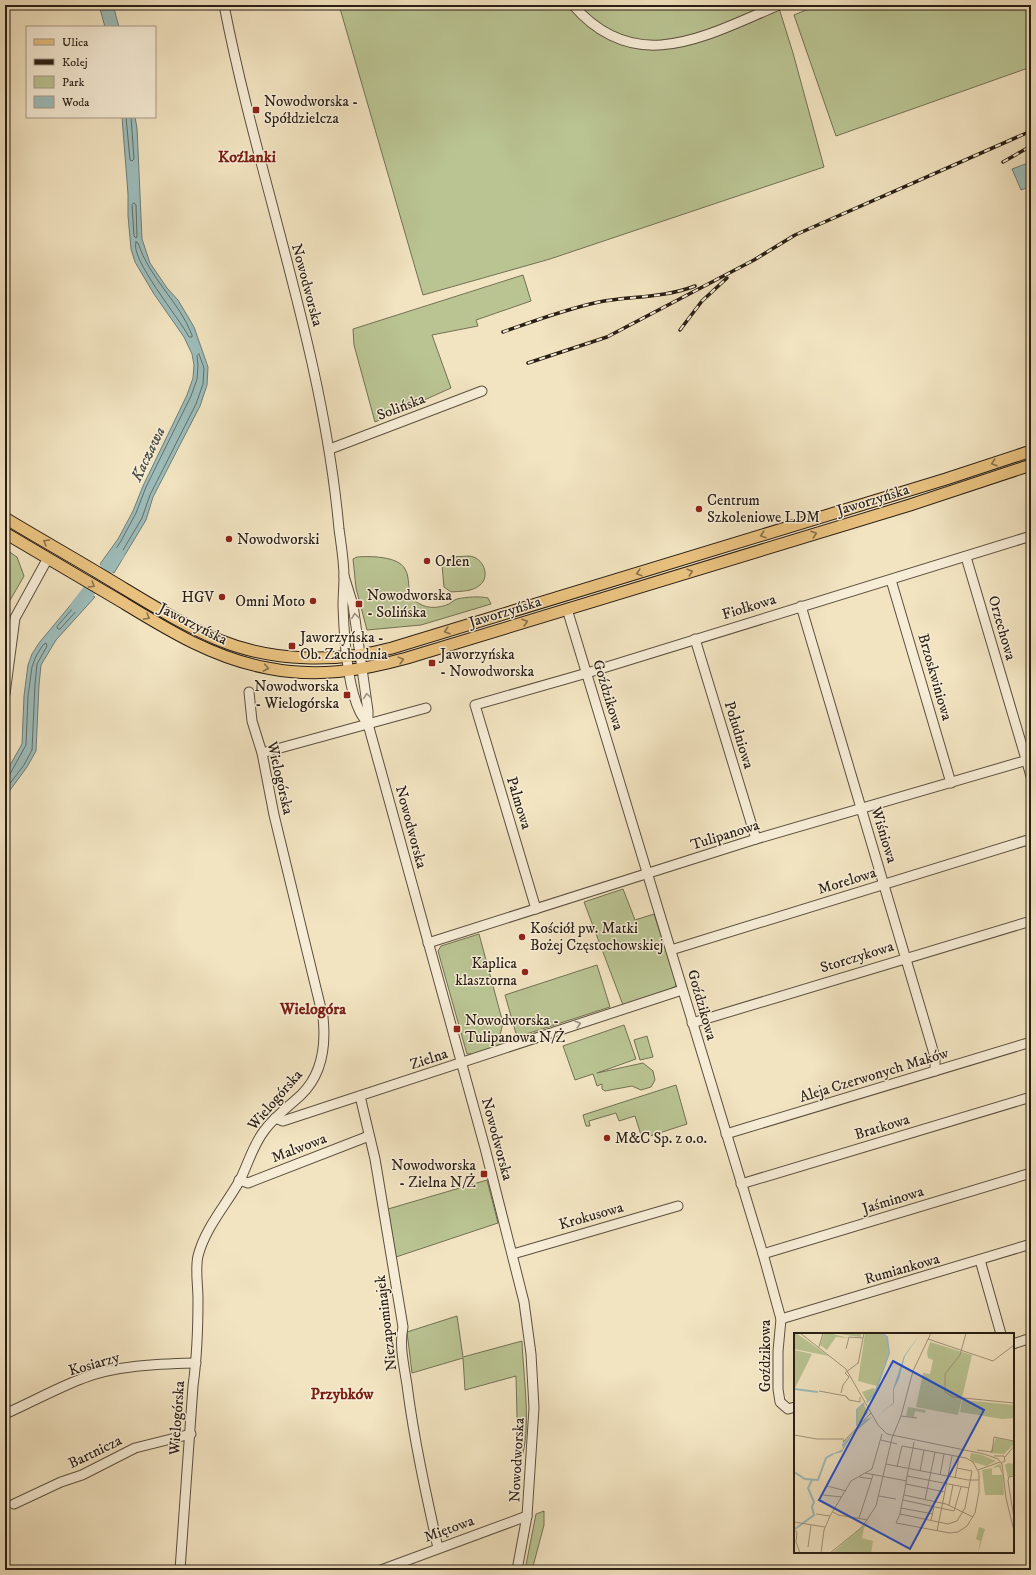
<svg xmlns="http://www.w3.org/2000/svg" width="1036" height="1575" font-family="'IM FELL DW Pica',serif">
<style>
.green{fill:#bac493;stroke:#727154}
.water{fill:#9dbdbb;stroke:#6f7d78}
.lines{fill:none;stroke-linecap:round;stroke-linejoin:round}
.shore{stroke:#636e68;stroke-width:1}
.river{stroke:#9dbdbb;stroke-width:13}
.minor-casing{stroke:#5b503f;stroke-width:11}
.major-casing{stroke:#291e14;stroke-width:13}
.minor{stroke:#f7edd7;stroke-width:9}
.major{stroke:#e9c280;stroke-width:11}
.rail-casing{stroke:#291e14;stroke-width:3.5}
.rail{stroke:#f7edd7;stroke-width:2;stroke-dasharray:6;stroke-linecap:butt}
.oneway{stroke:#89704a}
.oneway2{stroke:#9a907f}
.poi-dot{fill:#8f2418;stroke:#f7edd7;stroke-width:1.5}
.labels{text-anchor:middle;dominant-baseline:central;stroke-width:3;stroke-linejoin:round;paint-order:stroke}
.poi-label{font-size:15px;fill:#291e14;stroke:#f7edd7;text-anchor:start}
.street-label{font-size:15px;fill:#291e14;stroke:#f7edd7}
.neighbourhood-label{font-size:16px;font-weight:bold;fill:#7a1f14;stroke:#f7edd7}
.water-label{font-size:16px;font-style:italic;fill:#4c4e46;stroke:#f7edd7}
.inset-river{fill:none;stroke:#9dbdbb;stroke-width:2}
.inset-road{fill:none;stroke:#a2957c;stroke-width:1}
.view{fill:#1d4ed8;fill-opacity:0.15;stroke:#1d4ed8;stroke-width:2}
.inset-edge{fill:none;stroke:#291e14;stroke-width:2}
</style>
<rect width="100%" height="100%" fill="#f2e4c1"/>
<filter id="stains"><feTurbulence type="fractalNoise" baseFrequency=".005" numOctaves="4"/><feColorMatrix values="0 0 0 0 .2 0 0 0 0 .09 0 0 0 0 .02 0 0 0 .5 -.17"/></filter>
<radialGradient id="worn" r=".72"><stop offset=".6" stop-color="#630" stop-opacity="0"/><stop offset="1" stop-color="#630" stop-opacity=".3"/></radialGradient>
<g class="green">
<polygon points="339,5 778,5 793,53 824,167 550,259 423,295"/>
<polygon points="818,5 1031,5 1031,67 836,136 794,15"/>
<polygon points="523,275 531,301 476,320 478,326 432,335 451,388 375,422 354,345 353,329"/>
<polygon points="5,549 17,557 24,576 5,609"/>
<path d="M469,556C483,557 491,576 480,585C472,592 461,591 451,592L444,587L442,565L451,557Z"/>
<path d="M357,557C370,556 398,556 405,569C412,581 404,596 420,604C428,609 440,608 449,604C452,602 454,600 457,599C466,597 479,596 488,598L491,604L421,625L367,630L356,588L353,559Z"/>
<polygon points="623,889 635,920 654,914 676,982 676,986 670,989 623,1005 584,902"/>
<polygon points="479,934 503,1023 500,1035 507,1042 476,1054 467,1054 438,951 441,946"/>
<polygon points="597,965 610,1007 517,1037 505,995"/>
<polygon points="624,1025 636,1059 597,1073 643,1063 653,1071 655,1080 651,1087 641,1090 632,1086 605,1091 602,1089 602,1084 597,1086 593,1074 575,1080 563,1046"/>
<polygon points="647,1036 653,1057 640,1060 634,1040"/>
<polygon points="676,1085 687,1124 650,1136 649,1133 641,1135 635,1116 619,1121 616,1113 589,1121 590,1126 586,1126 583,1115"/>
<polygon points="487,1180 498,1223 396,1257 388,1209"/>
<path d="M457,1316L463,1357L522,1341C523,1373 532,1431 521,1459L514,1460L518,1456L516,1376L465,1390L463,1358L412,1373L407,1332Z"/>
<polygon points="544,1511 544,1525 532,1570 525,1570 536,1514"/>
</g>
<g class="water">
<polygon points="99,5 113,5 119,27 105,27"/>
<polygon points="122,117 135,117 137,128 142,239 150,263 167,288 178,300 194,327 208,367 207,385 200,406 153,497 146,520 114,573 100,564 118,539 133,511 143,486 187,395 193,378 194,365 192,354 184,337 154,294 135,262 131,249 128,216 128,194"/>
<polygon points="1028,163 1031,170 1031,186 1021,190 1012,169"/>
<polygon points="83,590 95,597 56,640 41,665 39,685 36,751 27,767 5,797 5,774 22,744 24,696 28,665 32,654 39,643"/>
</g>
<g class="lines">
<g class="shore">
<polyline points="126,117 130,160 132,161 134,159 131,117"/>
<polygon points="134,203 136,205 137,237 136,238 134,236 132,205"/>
<path d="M136,242L138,243C149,278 179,301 192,335V337H189C180,319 129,258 136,242Z"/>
<polygon points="199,354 204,368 203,384 196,404 150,495 142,518 116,562 112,567 107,564 107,562 121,541 136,513 146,487 191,396 197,379 198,365 197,356"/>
<polygon points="85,595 88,598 60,629 58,629 57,627"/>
<polyline points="5,776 10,774 26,745 28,696 32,667 36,656 43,645 46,643 47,646 37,664 35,684 32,750 24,765 5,790"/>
</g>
<polyline class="river" points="77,606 118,554"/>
<defs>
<g id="minor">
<path d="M224,5C258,180 323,350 339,529C341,544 344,561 344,577C344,586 343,596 343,606C344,635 347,686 360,712C362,716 365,720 368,724"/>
<path d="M573,5C636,78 707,35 779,5"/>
<polyline points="330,449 482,391"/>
<polyline points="966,557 1031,776"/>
<polyline points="344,576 353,605 368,711 368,724 485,1148 524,1302 531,1354 534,1408 527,1516 517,1570"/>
<polyline points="891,580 951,783"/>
<polyline points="801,606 935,1057 935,1071"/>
<polyline points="567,609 763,1254 781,1319 778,1351 778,1389 780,1402 788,1409 795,1407"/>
<polyline points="695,639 756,839"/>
<polyline points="5,694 15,618 48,558"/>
<polyline points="262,753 426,708"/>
<polyline points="536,909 475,705 587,673 1031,536"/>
<polyline points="428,943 756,839 1031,759"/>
<polyline points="671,950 1031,839"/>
<polyline points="692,1023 1031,921"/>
<path d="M360,1096L375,1159L403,1327C399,1346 404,1365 407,1385C414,1440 426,1494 438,1548"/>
<polyline points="275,1118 283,1121 682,990"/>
<polyline points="726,1134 1031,1042"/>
<polyline points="239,1180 248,1183 369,1136"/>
<polyline points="741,1184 1031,1097"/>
<polyline points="513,1254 678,1206"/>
<polyline points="763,1254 1031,1173"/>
<polyline points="980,1260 1001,1334"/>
<polyline points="781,1319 1031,1244"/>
<polyline points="1013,1344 1031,1338"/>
<path d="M5,1414C30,1403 55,1389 81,1379C115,1365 159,1364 196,1363"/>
<polyline points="14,1504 61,1482 82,1475 135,1448 191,1434"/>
<path d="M180,1570L193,1386C197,1357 198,1328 198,1299C198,1285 195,1269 198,1256C205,1228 226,1205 240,1180C248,1164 253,1145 264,1131C274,1117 288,1107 301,1095C323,1074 326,1045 323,1017L274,815L262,753L252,721L249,692"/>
<polyline points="381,1570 527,1516"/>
</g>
<g id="major">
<path d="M5,518C38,538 72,557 105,577C142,599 179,623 219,640C273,662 337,663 392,648L946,479L1031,451"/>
<path d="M5,533C44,556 83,579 122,602C168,630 213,658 267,668C316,678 360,671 407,658L910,505L1031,465"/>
</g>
</defs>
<use href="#minor" class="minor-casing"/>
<use href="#major" class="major-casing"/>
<use href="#minor" class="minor"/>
<use href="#major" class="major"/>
<defs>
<g id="rail">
<polyline points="1003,162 1031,146"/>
<polyline points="680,330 702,301 727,278"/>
<path d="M503,332C534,321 566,309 599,302C631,296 664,298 695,286"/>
<polyline points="528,363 607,337 754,260 795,235 1031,131"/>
</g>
</defs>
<use href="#rail" class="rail-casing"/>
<use href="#rail" class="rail"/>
</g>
<defs><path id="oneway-chevron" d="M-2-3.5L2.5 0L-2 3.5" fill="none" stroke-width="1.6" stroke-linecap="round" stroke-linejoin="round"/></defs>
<g class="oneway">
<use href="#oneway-chevron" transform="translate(994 463) rotate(161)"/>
<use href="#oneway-chevron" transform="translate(814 534) rotate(-17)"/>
<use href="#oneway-chevron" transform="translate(763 535) rotate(163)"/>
<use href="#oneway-chevron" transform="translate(46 542) rotate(-150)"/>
<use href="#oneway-chevron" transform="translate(690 572) rotate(-17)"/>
<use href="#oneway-chevron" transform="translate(639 573) rotate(163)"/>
<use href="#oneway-chevron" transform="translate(92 585) rotate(31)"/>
<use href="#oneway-chevron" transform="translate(147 617) rotate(30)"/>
<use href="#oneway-chevron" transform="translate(525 622) rotate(-17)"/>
<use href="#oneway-chevron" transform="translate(447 631) rotate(163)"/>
<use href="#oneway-chevron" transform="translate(401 660) rotate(-15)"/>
<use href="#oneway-chevron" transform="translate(266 668) rotate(11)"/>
</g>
<g class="oneway2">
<use href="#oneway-chevron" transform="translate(355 616) rotate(-97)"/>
<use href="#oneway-chevron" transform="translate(367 696) rotate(-98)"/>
<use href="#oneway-chevron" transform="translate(578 1024) rotate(-18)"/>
</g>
<g class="poi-dot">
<rect x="252" y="106" width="8" height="8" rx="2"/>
<circle cx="699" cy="509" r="4"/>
<circle cx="229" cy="539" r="4"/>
<circle cx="427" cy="561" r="4"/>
<circle cx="222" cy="597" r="4"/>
<circle cx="313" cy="601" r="4"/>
<rect x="355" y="600" width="8" height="8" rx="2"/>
<rect x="288" y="642" width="8" height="8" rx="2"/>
<rect x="428" y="659" width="8" height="8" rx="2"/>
<rect x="343" y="691" width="8" height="8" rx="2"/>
<circle cx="522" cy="937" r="4"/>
<circle cx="525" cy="972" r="4"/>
<rect x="453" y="1025" width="8" height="8" rx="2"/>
<circle cx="607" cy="1138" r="4"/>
<rect x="480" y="1170" width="8" height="8" rx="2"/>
</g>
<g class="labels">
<g class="poi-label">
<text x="264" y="101">Nowodworska -<tspan x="264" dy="17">Spółdzielcza</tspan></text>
<text x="707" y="500">Centrum<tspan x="707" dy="17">Szkoleniowe LDM</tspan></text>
<text x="237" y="539">Nowodworski</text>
<text x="435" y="561">Orlen</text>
<text x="367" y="595">Nowodworska<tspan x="367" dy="17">- Solińska</tspan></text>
<text x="214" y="597" text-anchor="end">HGV</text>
<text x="305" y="601" text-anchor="end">Omni Moto</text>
<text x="300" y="637">Jaworzyńska -<tspan x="300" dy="17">Ob. Zachodnia</tspan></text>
<text x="440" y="654">Jaworzyńska<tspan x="440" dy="17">- Nowodworska</tspan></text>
<text x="339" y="686" text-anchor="end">Nowodworska<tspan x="339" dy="17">- Wielogórska</tspan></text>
<text x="530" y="928">Kościół pw. Matki<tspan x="530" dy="17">Bożej Częstochowskiej</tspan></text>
<text x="517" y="963" text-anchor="end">Kaplica<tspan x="517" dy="17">klasztorna</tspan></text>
<text x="465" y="1020">Nowodworska -<tspan x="465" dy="17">Tulipanowa N/Ż</tspan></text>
<text x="615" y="1138">M&amp;C Sp. z o.o.</text>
<text x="476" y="1165" text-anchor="end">Nowodworska<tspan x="476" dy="17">- Zielna N/Ż</tspan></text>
</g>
<g class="street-label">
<text transform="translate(307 285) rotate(75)">Nowodworska</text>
<text transform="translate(401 407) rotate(-21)">Solińska</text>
<text transform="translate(873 500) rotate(-17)">Jaworzyńska</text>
<text transform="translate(749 607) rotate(-17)">Fiołkowa</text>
<text transform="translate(505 612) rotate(-17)">Jaworzyńska</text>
<text transform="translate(193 624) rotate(27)">Jaworzyńska</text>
<text transform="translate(1002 628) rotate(74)">Orzechowa</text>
<text transform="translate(935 677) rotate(74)">Brzoskwiniowa</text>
<text transform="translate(608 695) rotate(73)">Goździkowa</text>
<text transform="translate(739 735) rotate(73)">Południowa</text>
<text transform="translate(280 778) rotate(77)">Wielogórska</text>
<text transform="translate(519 803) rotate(73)">Palmowa</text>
<text transform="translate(411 827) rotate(75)">Nowodworska</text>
<text transform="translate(725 835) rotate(-17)">Tulipanowa</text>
<text transform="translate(884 835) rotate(73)">Wiśniowa</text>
<text transform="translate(847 881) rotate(-17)">Morelowa</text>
<text transform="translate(857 957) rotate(-17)">Storczykowa</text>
<text transform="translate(702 1005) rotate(74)">Goździkowa</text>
<text transform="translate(429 1059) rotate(-18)">Zielna</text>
<text transform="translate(874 1075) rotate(-17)">Aleja Czerwonych Maków</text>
<text transform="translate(275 1100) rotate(-49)">Wielogórska</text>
<text transform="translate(882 1127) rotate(-17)">Bratkowa</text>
<text transform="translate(497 1139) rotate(75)">Nowodworska</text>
<text transform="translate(299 1148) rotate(-21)">Malwowa</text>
<text transform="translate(893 1200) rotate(-17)">Jaśminowa</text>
<text transform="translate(591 1216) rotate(-16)">Krokusowa</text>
<text transform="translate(902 1269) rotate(-16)">Rumiankowa</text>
<text transform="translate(386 1323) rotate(-97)">Niezapominajek</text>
<text transform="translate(765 1356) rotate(-90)">Goździkowa</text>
<text transform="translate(94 1364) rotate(-16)">Kosiarzy</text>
<text transform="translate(177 1418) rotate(-86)">Wielogórska</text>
<text transform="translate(95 1452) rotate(-26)">Bartnicza</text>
<text transform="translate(517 1460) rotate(-87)">Nowodworska</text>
<text transform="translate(449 1529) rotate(-20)">Miętowa</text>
</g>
<g class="neighbourhood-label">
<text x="247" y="157">Koźlanki</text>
<text x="313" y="1009">Wielogóra</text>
<text x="342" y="1394">Przybków</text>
</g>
<g class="water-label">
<text transform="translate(148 454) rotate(-64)">Kaczawa</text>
</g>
</g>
<g transform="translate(794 1333)">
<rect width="220" height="220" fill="#f2e4c1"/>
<path d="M0,0H2L35,23L0,16ZM30,0H35L55,5L42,4L33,17L26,12ZM37,0H67V4ZM71,0H85L93,5L94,20L83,53L64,48ZM136,9L178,22L164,82L122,74L129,40L136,41L139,27L134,25L133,19ZM0,17L18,21L0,57ZM79,55L81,56L80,60L73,68L68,59ZM168,67L220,72V85L208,86L166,79ZM70,71L74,80L64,91V76ZM114,74L132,77L131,80L121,78L120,84L112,83ZM202,105L220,108V111L210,121L196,120ZM177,120L188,122L202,128L192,133L179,129L176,126ZM214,130L220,131V142L214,145L211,132ZM205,131L207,132L209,145L210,162H191L188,137L198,135V142H206L208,141L205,134L198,135ZM76,187L70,195L68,205L79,208L77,220H38ZM185,194L191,196L184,220L186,208L182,206Z" fill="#bac493"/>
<path d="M127,0L111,23L105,46L100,56V70L82,84L99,70V56L110,23ZM78,84L58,102L48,119L36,122L49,116L48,111L57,102L71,87Z" fill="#9dbdbb"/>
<path class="inset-river" d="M0,56L24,59M73,69L81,60L95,20L93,4L87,0M63,93V77L70,70M0,139L11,146L24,147L32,125L39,121M1,196L20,182L18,174L20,169L14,155L18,147"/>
<path class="inset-road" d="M6,0L52,36L84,92L93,101L190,121L204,126L208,131L212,165L220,198M172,0L166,22L151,41V59L159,64L220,70M134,6L199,28L220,12M25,14L29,0M52,16L55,4L69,5M64,31L70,0M55,44L51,40L64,30M25,58L52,63M47,60L49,52L55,44M54,66L52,63L55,67L66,69V64M107,83L123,85M0,102L23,106H50M50,107L49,109L77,80M87,107L103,111M183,117L198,119L200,104L220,108M200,123H210L211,128L207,130M211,124L220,113M92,131L174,147H185M103,134L108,113L119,115L172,125L179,129L185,140V159L181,180L173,193L164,199L156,200L102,190L106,181L107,175L111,156L113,143L119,115L120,109M184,137L206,129M126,138L130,117M71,140L113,148M146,142L150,121M113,143L175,155M220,143L215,144L214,148L220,185M65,144L78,146M161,145L165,124M112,151L151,159M33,153L52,158M29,162L48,164M110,162L152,171L179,184M85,163L102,166M109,167L160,178L167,154M131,167L141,119M155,172L159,152M107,175L139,181M39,179L44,182L74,187M22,181L36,183M106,181L154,191L163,188L171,175L178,138L163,135M65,185L79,142M137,187L140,174M0,189L31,194M0,197L3,199L2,209L6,220M143,198L158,123M14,214L17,192M27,220L30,197L36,183L57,148L78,136L88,101M36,220L68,194L82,173L98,105L107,83L119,38L137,0"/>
<path class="view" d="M99,28L190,77L116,216L25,167Z"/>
<rect width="220" height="220" class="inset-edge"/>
</g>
<rect width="1036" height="1575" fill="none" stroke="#f2e4c1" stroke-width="20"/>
<rect x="6" y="6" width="1024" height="1563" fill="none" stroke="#291e14" stroke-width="2"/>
<rect x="10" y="10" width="1016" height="1555" fill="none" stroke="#291e14"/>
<rect x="26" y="26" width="130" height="92" fill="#f7edd7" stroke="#a59a89"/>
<rect x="34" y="39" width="20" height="6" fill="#e9c280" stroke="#a59a89"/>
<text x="62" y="46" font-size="12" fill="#291e14">Ulica</text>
<rect x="34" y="59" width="20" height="6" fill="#291e14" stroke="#a59a89"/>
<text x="62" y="66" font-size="12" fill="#291e14">Kolej</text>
<rect x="34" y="76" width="20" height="12" fill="#bac493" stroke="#a59a89"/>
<text x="62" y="86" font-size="12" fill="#291e14">Park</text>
<rect x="34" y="96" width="20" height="12" fill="#9dbdbb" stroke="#a59a89"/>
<text x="62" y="106" font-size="12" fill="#291e14">Woda</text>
<rect width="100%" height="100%" filter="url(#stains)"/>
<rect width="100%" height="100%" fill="url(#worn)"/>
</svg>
